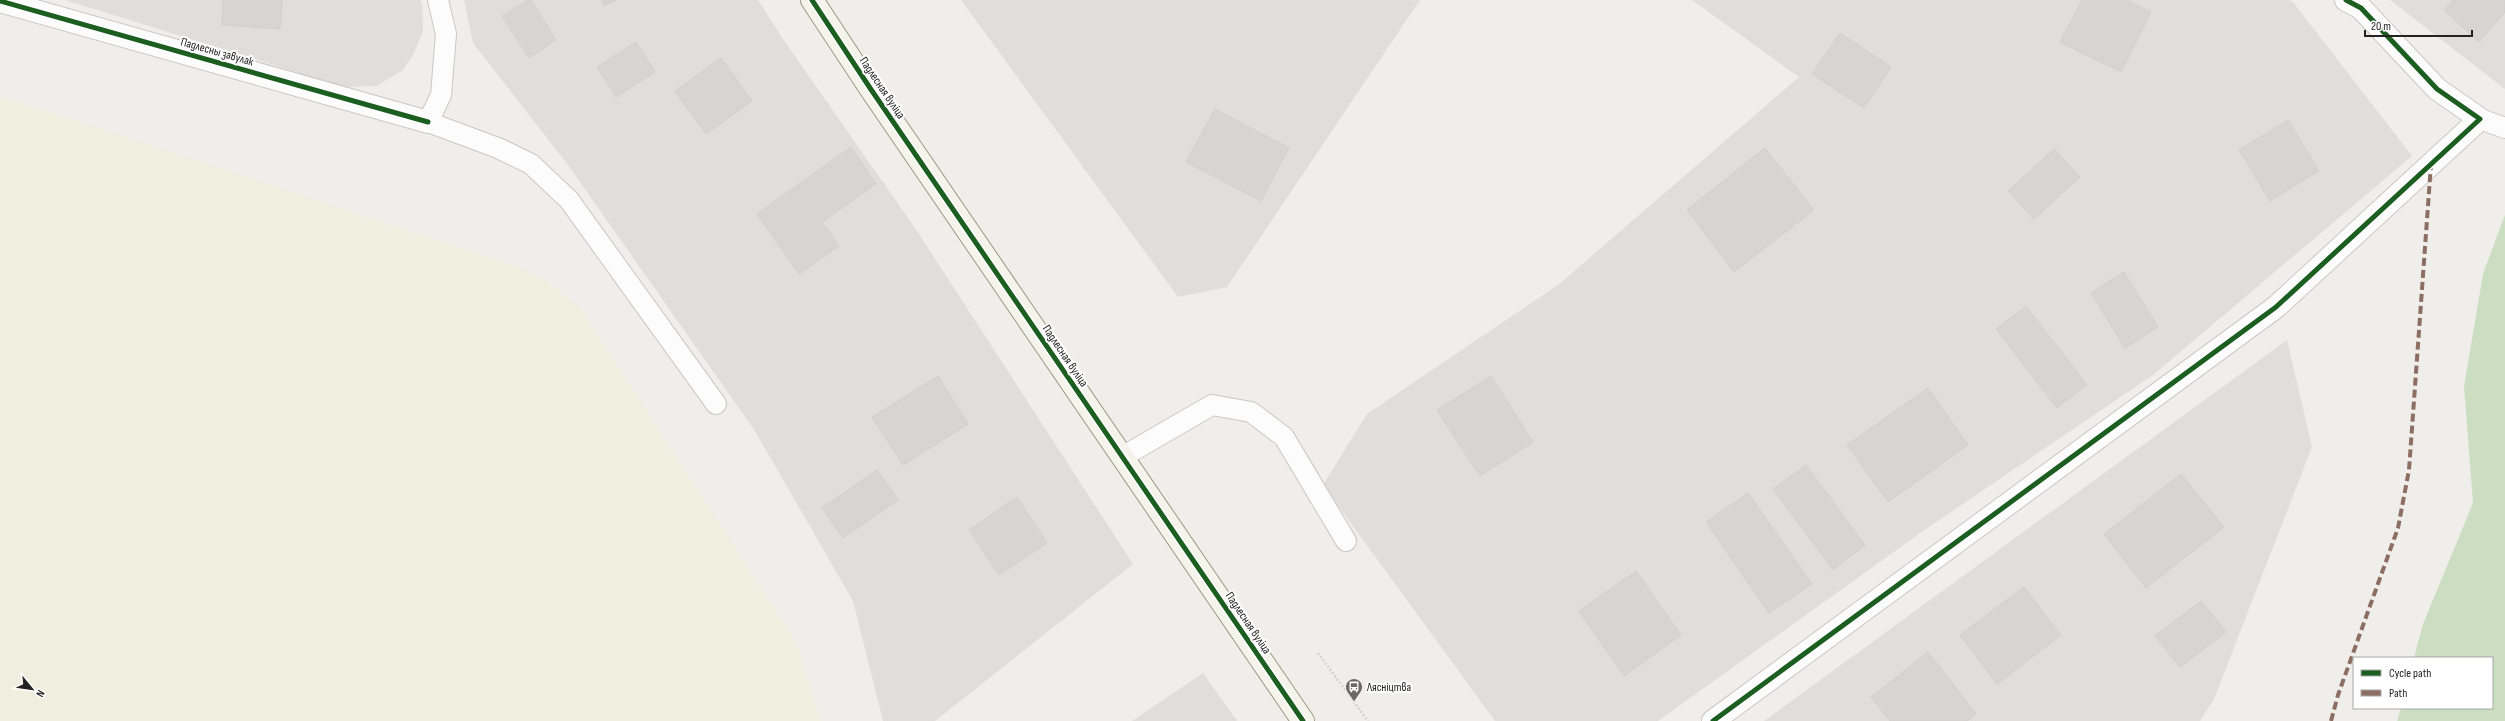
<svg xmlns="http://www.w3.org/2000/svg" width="2505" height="721" font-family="'Sofia Sans Condensed',sans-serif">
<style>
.residential{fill:#dfdedc}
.farmland{fill:#efefdf}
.forest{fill:#cbdec1}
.building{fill:#d7d4d2;stroke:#d3d0cc}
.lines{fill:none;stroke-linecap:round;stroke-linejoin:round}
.lane-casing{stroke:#c9c8c7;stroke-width:22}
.street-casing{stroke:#c9c8c7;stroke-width:24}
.secondary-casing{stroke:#999a82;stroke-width:24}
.path{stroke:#dccecd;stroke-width:2.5;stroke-dasharray:2 2;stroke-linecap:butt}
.lane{stroke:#fdfcfc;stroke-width:20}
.street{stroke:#fdfcfc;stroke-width:22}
.secondary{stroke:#f4f4ed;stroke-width:22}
.quiet{stroke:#8d6e63;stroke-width:4;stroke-dasharray:8 4;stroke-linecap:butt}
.cycleway-casing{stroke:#fff;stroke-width:8}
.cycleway{stroke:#1b5e20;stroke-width:5}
.labels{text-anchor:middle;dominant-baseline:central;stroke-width:4;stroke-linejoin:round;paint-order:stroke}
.street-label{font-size:12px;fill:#222;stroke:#fff}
.poi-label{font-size:12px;fill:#222;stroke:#fff;text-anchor:start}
</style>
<rect width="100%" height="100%" fill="#f0eeeb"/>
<g class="residential">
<polygon points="65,0 420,0 422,4 423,31 413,55 403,70 376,86 345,87"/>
<polygon points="464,0 758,0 785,42 915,228 1133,564 935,721 883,721 853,601 755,431 568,165 473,43"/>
<polygon points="961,0 1420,0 1227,287 1178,297"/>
<polygon points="1692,0 2288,0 2293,2 2412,156 2153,375 1923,531 1658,721 1495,721 1323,485 1367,414 1558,285 1799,77"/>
<polygon points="2390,0 2505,0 2505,89"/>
<polygon points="2287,340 2312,447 2214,699 2200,721 1764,721"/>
<polygon points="1203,673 1237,721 1132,721"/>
</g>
<polygon class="farmland" points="0,96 513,265 544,279 580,308 796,642 821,721 0,721"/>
<polygon class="forest" points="2505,215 2505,721 2397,721 2401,708 2492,708 2492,658 2414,658 2423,624 2473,503 2464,386 2483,274"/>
<g class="building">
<polygon points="223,0 282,0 280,29 222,25"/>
<polygon points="528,0 531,0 556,40 529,58 502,16"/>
<polygon points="602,0 616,0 604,6"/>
<polygon points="2082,0 2126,0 2151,12 2121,72 2060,42"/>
<polygon points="2453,0 2505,0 2505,12 2479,42 2444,10"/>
<polygon points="1840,33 1891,67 1864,108 1812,74"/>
<polygon points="636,42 655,72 616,97 597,67"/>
<polygon points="721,58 752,101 706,134 675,91"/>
<polygon points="1215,109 1289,148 1261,201 1186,162"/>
<polygon points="2288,120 2319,171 2270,201 2239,150"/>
<polygon points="851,147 876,184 822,222 839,246 799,274 757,214"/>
<polygon points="1765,148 1814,210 1734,272 1687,210"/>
<polygon points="2054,149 2080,177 2034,219 2008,191"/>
<polygon points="2124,272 2158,327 2125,348 2091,293"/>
<polygon points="2026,306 2087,385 2057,408 1996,329"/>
<polygon points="938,376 968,424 903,465 872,417"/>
<polygon points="1491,376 1533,442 1480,476 1437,410"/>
<polygon points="1928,388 1968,445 1888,502 1847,445"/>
<polygon points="1806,465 1865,545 1833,570 1773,489"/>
<polygon points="877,470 898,500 843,538 822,508"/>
<polygon points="2181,474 2224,527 2146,588 2104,534"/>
<polygon points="1748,493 1812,584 1769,613 1706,522"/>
<polygon points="1017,497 1047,543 999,575 969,530"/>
<polygon points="1636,571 1681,635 1624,676 1579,611"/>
<polygon points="2024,587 2061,635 1997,684 1960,635"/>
<polygon points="2201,601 2226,632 2180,667 2155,636"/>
<polygon points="1928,652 1976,714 1967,721 1890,721 1871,697"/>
</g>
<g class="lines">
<defs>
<g id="lane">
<polyline points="438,0 446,34 441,95 428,122 498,148 531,164 569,200 716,404"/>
<polyline points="2480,119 2505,128"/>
<polyline points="1122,457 1212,405 1251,412 1284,437 1346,541"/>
</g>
<g id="street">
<polyline points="0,1 428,122"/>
<polyline points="1713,721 2276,307 2480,119 2437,89 2361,8 2346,0"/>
</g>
<polyline id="secondary" points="812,0 870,88 1303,721"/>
</defs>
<use href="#lane" class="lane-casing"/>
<use href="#street" class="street-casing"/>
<use href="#secondary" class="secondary-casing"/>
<polyline class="path" points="1318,653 1368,721"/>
<use href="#lane" class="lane"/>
<use href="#street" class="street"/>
<use href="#secondary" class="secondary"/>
<polyline class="quiet" points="2331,721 2338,695 2398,528 2409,470 2431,164"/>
<defs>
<g id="cycleway">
<polyline points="812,0 870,88 1303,721"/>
<polyline points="0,1 428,122"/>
<polyline points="1713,721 2276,307 2480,119 2437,89 2361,8 2346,0"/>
</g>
</defs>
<use href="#cycleway" class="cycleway-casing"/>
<use href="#cycleway" class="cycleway"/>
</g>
<defs>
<symbol id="bus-pin" viewBox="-11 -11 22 30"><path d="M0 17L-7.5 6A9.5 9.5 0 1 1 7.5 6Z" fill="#6a6968" stroke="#fff"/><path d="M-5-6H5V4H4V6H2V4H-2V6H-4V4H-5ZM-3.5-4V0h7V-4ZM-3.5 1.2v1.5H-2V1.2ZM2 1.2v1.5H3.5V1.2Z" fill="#fff"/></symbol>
</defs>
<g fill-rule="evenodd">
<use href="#bus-pin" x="1344" y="677" width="20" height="27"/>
</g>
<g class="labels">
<g class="street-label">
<text transform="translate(217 52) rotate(16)">Падлесны завулак</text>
<text transform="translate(882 88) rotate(56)">Падлесная вуліца</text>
<text transform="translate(1065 356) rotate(56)">Падлесная вуліца</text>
<text transform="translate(1248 623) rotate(56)">Падлесная вуліца</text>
</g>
<g class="poi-label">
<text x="1367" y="687">Лясніцтва</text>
</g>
</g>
<rect x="2353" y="657" width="140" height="52" fill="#ffffff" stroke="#a7a7a7"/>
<rect x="2361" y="670" width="20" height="6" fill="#1b5e20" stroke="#a7a7a7"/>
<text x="2389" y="677" font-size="12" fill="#222222">Cycle path</text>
<rect x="2361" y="690" width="20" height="6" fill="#8d6e63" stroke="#a7a7a7"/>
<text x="2389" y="697" font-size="12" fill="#222222">Path</text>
<g transform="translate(32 689) rotate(119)" stroke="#ffffff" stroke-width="3" paint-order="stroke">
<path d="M0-3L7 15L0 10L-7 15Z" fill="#222222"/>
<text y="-6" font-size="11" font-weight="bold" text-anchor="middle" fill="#222222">N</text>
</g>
<path d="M2365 30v6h107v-6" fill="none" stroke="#222222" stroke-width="2"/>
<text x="2371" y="30" font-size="12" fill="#222222" stroke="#ffffff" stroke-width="3" paint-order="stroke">20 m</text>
</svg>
